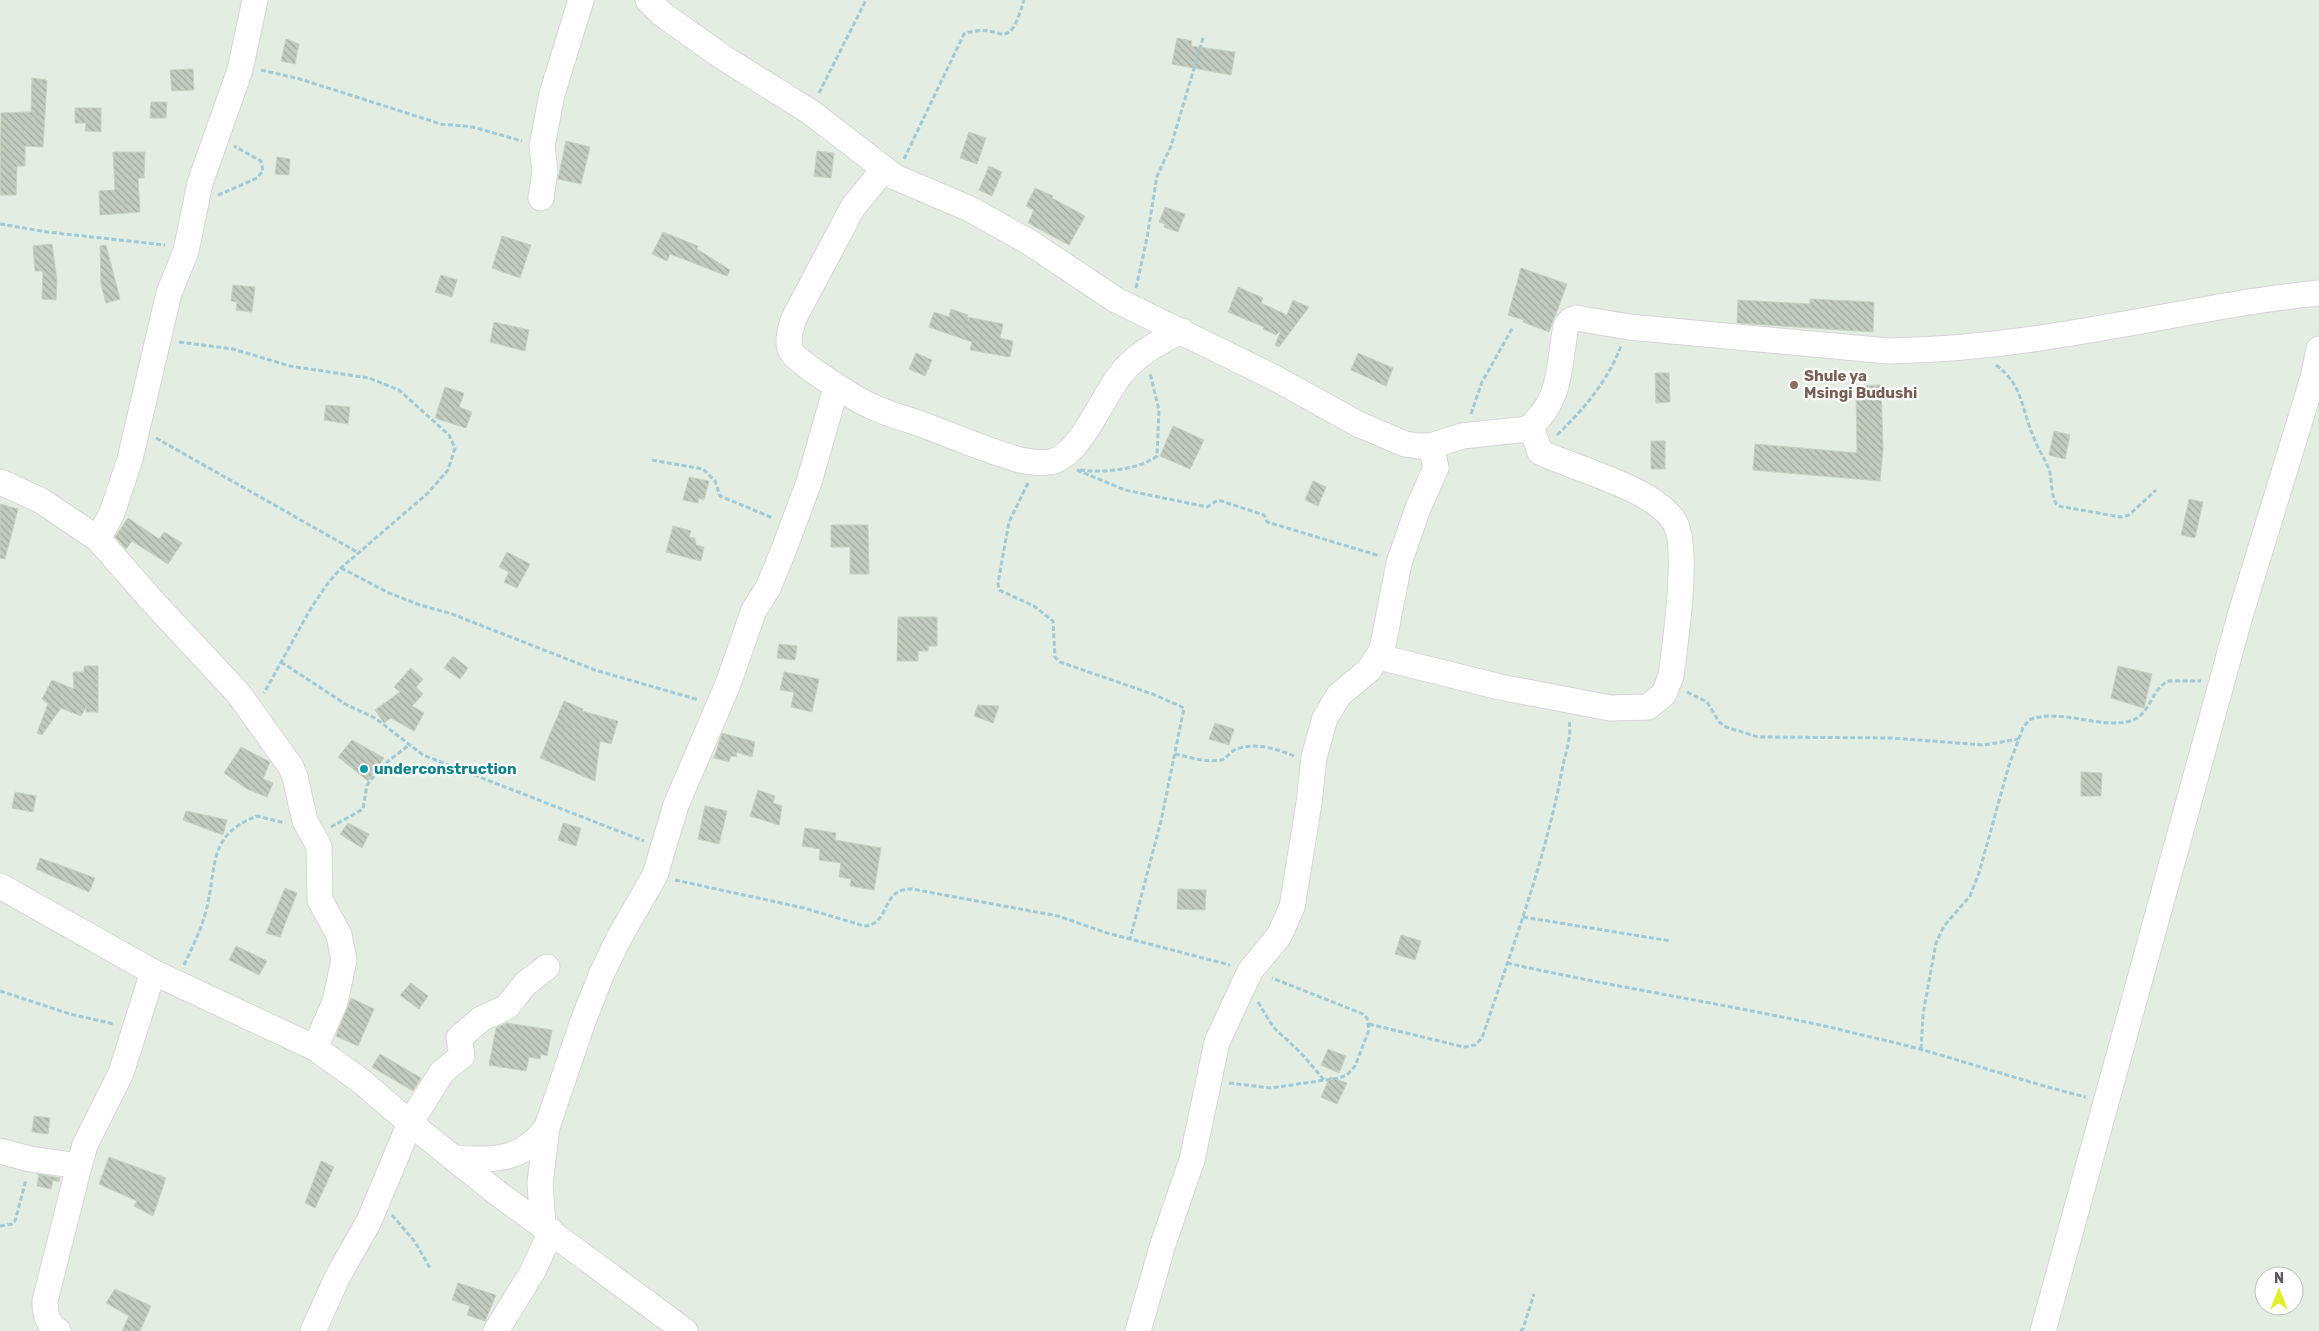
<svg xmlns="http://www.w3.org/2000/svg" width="2319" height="1331" font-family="Rubik,sans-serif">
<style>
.building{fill:url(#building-back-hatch);stroke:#c5d2bf}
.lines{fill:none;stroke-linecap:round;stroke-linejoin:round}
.minor-casing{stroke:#d9d4db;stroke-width:27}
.path{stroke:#9ecad9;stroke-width:3;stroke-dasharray:5 2.5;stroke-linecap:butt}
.minor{stroke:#fff;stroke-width:25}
.education-dot{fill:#8d6e63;stroke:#fff;stroke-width:2}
.culture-dot{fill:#0f9aa8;stroke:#fff;stroke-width:2}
.labels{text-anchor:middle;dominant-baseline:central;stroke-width:4.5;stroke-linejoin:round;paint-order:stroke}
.education-label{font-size:15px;font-weight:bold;fill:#785e54;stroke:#fff;text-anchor:start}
.culture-label{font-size:15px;font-weight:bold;fill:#0d838f;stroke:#fff;text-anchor:start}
</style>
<defs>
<pattern id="building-back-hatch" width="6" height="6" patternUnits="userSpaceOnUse" patternTransform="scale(1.25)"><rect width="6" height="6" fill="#c3cbbf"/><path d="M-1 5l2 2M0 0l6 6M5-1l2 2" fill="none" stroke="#a2a89f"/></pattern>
</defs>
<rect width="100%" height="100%" fill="#e4ede1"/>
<g class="building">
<polygon points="1177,38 1192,41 1191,46 1235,52 1231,75 1172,64"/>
<polygon points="286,39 299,44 295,64 281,61"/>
<polygon points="193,69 194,90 172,91 170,70"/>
<polygon points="32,78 47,80 43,147 25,146 25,166 17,166 16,195 0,195 1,113 31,112"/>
<polygon points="151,102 167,102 166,118 150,118"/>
<polygon points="75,108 101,108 101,132 85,131 86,123 75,123"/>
<polygon points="969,132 986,138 977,164 960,158"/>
<polygon points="566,141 590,147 581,184 558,179"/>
<polygon points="817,151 834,153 831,178 814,176"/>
<polygon points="113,152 145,152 144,178 138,178 140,212 100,215 99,191 115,190"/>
<polygon points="277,157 290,159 289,175 275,174"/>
<polygon points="989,166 1002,172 992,196 979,190"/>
<polygon points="1035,188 1053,196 1052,198 1085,216 1069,245 1028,223 1034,210 1026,206"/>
<polygon points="1165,207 1185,214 1178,232 1164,227 1165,224 1159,222"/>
<polygon points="663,232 698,246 697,249 730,270 727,276 670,254 667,261 652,254"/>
<polygon points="502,236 531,245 520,278 492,268"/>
<polygon points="52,244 57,280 56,300 42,299 43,271 35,271 33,246"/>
<polygon points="106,245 120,299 106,303 101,284 100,246"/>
<polygon points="1521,268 1567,284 1549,332 1523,322 1524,320 1508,315"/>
<polygon points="441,275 457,280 452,297 435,292"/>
<polygon points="233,285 255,287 252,312 236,310 237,302 231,301"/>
<polygon points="1238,287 1263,298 1261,303 1287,315 1293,300 1309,307 1279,347 1275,345 1281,330 1276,335 1263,329 1264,327 1228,312"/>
<polygon points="1810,299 1874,302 1873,332 1737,323 1738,300 1810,304"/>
<polygon points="951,309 968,315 967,317 1003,324 1000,338 1013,341 1010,357 970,350 972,342 929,327 934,312 949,317"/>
<polygon points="494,322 529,330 525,351 490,342"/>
<polygon points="916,353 932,360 925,376 909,369"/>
<polygon points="1358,353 1393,368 1386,386 1351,370"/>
<polygon points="1655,373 1669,373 1670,402 1656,403"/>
<polygon points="1881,385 1883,450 1880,481 1753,470 1755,444 1857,453 1856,386"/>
<polygon points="445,387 464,393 459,407 472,412 466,428 435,418"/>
<polygon points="326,405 350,407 348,424 324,420"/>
<polygon points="1173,426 1204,440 1190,469 1160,456"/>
<polygon points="2054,431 2070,435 2065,459 2049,455"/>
<rect x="1651" y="441" width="14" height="28"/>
<polygon points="689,477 709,481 704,500 699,498 698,503 683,500"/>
<polygon points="1313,481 1326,487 1318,506 1305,500"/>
<polygon points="2189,499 2203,502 2195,538 2181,535"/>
<polygon points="0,504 18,509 5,559 0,558"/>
<polygon points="128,518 159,539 164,532 182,543 168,564 132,541 126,549 115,537"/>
<polygon points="831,525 868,525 869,574 850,574 850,547 831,547"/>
<polygon points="673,526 691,531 689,537 695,538 696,545 704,547 701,561 666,552"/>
<polygon points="507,552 530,564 517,588 504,582 509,572 499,567"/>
<polygon points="898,617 937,617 937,646 928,646 928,651 918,651 918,661 897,661"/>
<polygon points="779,644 797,646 795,660 777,658"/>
<polygon points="453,656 468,668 460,679 444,668"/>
<polygon points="84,666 98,666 98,712 86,712 86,707 81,716 61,708 42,735 37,733 48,704 42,699 52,680 74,689 73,672 84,672"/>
<polygon points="2118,666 2152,674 2144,708 2111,698"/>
<polygon points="411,668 423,679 416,687 423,694 412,706 424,713 414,731 391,718 384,723 375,710 400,692 394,687"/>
<polygon points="784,672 819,679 812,712 791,707 794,692 780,690"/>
<polygon points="564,701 583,709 582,711 618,721 611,744 600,741 595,781 540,758"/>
<polygon points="978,705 999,706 993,723 974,716"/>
<polygon points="1215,723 1234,729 1229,745 1209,739"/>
<polygon points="722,733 755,742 752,757 736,752 737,757 731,756 729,762 714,758"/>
<polygon points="352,740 384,758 368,781 338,757"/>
<polygon points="241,747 270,762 263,779 273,783 267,797 247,789 224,773"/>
<polygon points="2081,772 2102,773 2101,796 2081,796"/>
<polygon points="758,790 775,796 773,803 782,806 779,825 750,816"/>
<polygon points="15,792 36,796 33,812 12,808"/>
<polygon points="705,806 727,811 719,844 698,839"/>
<polygon points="186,811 227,820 223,835 183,820"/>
<polygon points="348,823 369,834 362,848 340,834"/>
<polygon points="563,823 581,828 576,846 558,840"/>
<polygon points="805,828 836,833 835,840 881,848 874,890 850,886 851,879 839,877 841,863 819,860 820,849 802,846"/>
<polygon points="40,858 95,878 89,892 36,869"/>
<polygon points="285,888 297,893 280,937 266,933"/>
<polygon points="1178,889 1206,890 1205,910 1177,909"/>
<polygon points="1401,935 1421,941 1415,960 1395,954"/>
<polygon points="236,946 267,961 259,975 229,960"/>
<polygon points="411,983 428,996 419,1009 400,995"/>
<polygon points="351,998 374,1009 358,1046 336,1036"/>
<polygon points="507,1023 552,1030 547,1056 541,1054 540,1059 529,1057 526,1071 489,1065 496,1028"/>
<polygon points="1328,1049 1346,1056 1339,1073 1321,1065"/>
<polygon points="380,1054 421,1078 413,1091 372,1067"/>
<polygon points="1330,1077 1347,1083 1337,1104 1321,1097"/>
<polygon points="34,1116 50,1118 48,1134 32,1132"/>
<polygon points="109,1157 166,1178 153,1216 134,1206 137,1201 99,1184"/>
<polygon points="321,1161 334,1167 315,1208 305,1203"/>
<polygon points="37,1174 60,1178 59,1182 53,1180 51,1189 37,1186 39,1175"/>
<polygon points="458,1283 496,1295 485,1321 467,1315 470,1306 452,1300"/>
<polygon points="115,1289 151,1306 140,1331 122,1331 129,1316 106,1303"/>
</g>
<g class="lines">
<defs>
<g id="minor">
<path d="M648,0L662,14L724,58L809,111L895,177L970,209L1029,242L1116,300L1273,377L1358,424L1405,444L1419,446H1431L1462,436L1528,429L1534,435L1540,452C1575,469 1653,488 1674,521C1690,545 1675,645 1671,676L1664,694L1648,707L1610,708L1500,687L1379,657"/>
<path d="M884,169L853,207L794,318C791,328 786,341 791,351C796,362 857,400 871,406C887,414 904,418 921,424C953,436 987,451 1020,460C1030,462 1045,464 1054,461C1082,451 1102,398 1120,375C1135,355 1160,341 1182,331"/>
<polyline points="541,198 545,171 542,146 552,94 581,0"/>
<path d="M1528,429C1563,398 1558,368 1566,326L1571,320L1576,318L1629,327L1888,351C1941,350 1994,345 2046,337C2138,324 2227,302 2319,293"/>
<polyline points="0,482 40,500 98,539 155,604 238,693 291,767 295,777 305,821 319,846 320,900 339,935 344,960 335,1002 315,1048"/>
<polyline points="98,539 112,513 130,459 169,293 186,251 200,183 240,70 255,0"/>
<polyline points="0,886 153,972 315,1048 361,1081 410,1123 496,1192 685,1331"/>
<polyline points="0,1151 30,1159 79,1166"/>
<path d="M454,1158C493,1161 523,1161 547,1127L583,1021L602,973L619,938L655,875L676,805L728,684L754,610L768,588L784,549L809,482L836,388"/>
<polyline points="543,1225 540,1183 547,1127"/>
<path d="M58,1331C47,1324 45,1314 45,1301L79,1166L85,1145L121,1073L153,972"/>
<polyline points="313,1331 338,1276 369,1221 410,1123 442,1072 462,1056 459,1038 481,1019 507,1007 525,984 547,967"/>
<polyline points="496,1331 533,1271 551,1231"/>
<polyline points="1138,1331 1163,1244 1192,1160 1217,1042 1250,971 1279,936 1292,907 1309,803 1314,757 1325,718 1339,695 1369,670 1382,650 1399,563 1418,508 1436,468 1431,446"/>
<polyline points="2043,1331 2240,616 2313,378 2319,349"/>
</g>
</defs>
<use href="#minor" class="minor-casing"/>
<g class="path">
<polyline points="261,70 300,79 441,124 473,127 522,141"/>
<polyline points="819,93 866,0"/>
<path d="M904,159L964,34C1003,19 1006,60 1024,0"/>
<polyline points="218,195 257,178 263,171 261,161 234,146"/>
<polyline points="0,224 47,232 165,245"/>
<polyline points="1136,288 1147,238 1157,176 1171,146 1203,38"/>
<polyline points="179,342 233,349 290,366 369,378 399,390 449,435 455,448 448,470 428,493 341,568 328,583 311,608 264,693"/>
<path d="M1996,365C2024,386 2021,409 2034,438C2038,450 2047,461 2050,473C2052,483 2051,498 2058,506L2121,517L2129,515L2156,490"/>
<polyline points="1471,414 1482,382 1513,327"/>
<path d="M1557,435C1584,409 1607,382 1621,346"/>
<polyline points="156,438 359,553"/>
<polyline points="652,460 703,469 715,481 720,496 773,518"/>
<polyline points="1077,470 1125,490 1207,507 1218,500 1264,515 1267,522 1380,556"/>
<path d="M1080,470C1103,473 1138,470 1157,456L1159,410L1150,373"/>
<polyline points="1028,483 1009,522 998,583 999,590 1034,606 1053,621 1055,657 1060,662 1155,695 1184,708 1161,821 1130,939"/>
<polyline points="341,568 389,593 420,605 452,614 595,670 699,700"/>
<polyline points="281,662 347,705 375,718 423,755 644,841"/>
<polyline points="1687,692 1707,702 1719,722 1726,727 1758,737 1892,738 1984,745 2018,739"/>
<path d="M1175,754C1189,757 1206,763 1221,760C1227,759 1230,751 1237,749C1255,742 1277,749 1294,756"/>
<polyline points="331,827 363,809 367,785 382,766 409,745"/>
<path d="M675,880L804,908L864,926C891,925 880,888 912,889L1058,916L1107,933L1230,965"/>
<polyline points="1523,917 1671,941"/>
<path d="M1507,963C1617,988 1728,1004 1838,1029C1868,1037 1900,1043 1930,1052C1982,1067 2033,1084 2086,1097"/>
<path d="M184,965C193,946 202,928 207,907C217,864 208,835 257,816L285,823"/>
<polyline points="0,991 70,1014 114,1024"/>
<polyline points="1258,1002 1273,1027 1300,1052 1325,1081"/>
<path d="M1369,1024L1464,1047L1475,1045L1482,1038C1512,948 1546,859 1563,765C1566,752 1572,734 1569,721"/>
<path d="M1921,1049L1923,1014L1936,943L1944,926L1970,896L1979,873L2009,765L2023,728L2029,720C2059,707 2104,731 2133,720C2152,712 2151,688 2169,681H2201"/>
<polyline points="1229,1083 1271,1088 1339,1078 1347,1075 1355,1066 1369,1030 1367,1018 1363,1014 1272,978"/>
<polyline points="392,1215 415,1242 430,1268"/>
<polyline points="0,1226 12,1224 15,1221 26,1180"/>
<polyline points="1520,1331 1523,1329 1534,1294"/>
</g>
<use href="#minor" class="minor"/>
</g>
<circle class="education-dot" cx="1794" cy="385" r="5"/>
<circle class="culture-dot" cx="364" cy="769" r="5"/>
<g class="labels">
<g class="education-label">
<text x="1804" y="376">Shule ya<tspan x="1804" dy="17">Msingi Budushi</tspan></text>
</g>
<g class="culture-label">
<text x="374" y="769">underconstruction</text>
</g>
</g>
<g transform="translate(2279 1291)"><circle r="24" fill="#ffffff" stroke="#bfbdc0"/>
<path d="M0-4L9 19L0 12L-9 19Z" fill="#e1ef24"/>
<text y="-8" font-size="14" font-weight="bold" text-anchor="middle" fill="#5e5962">N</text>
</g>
</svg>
